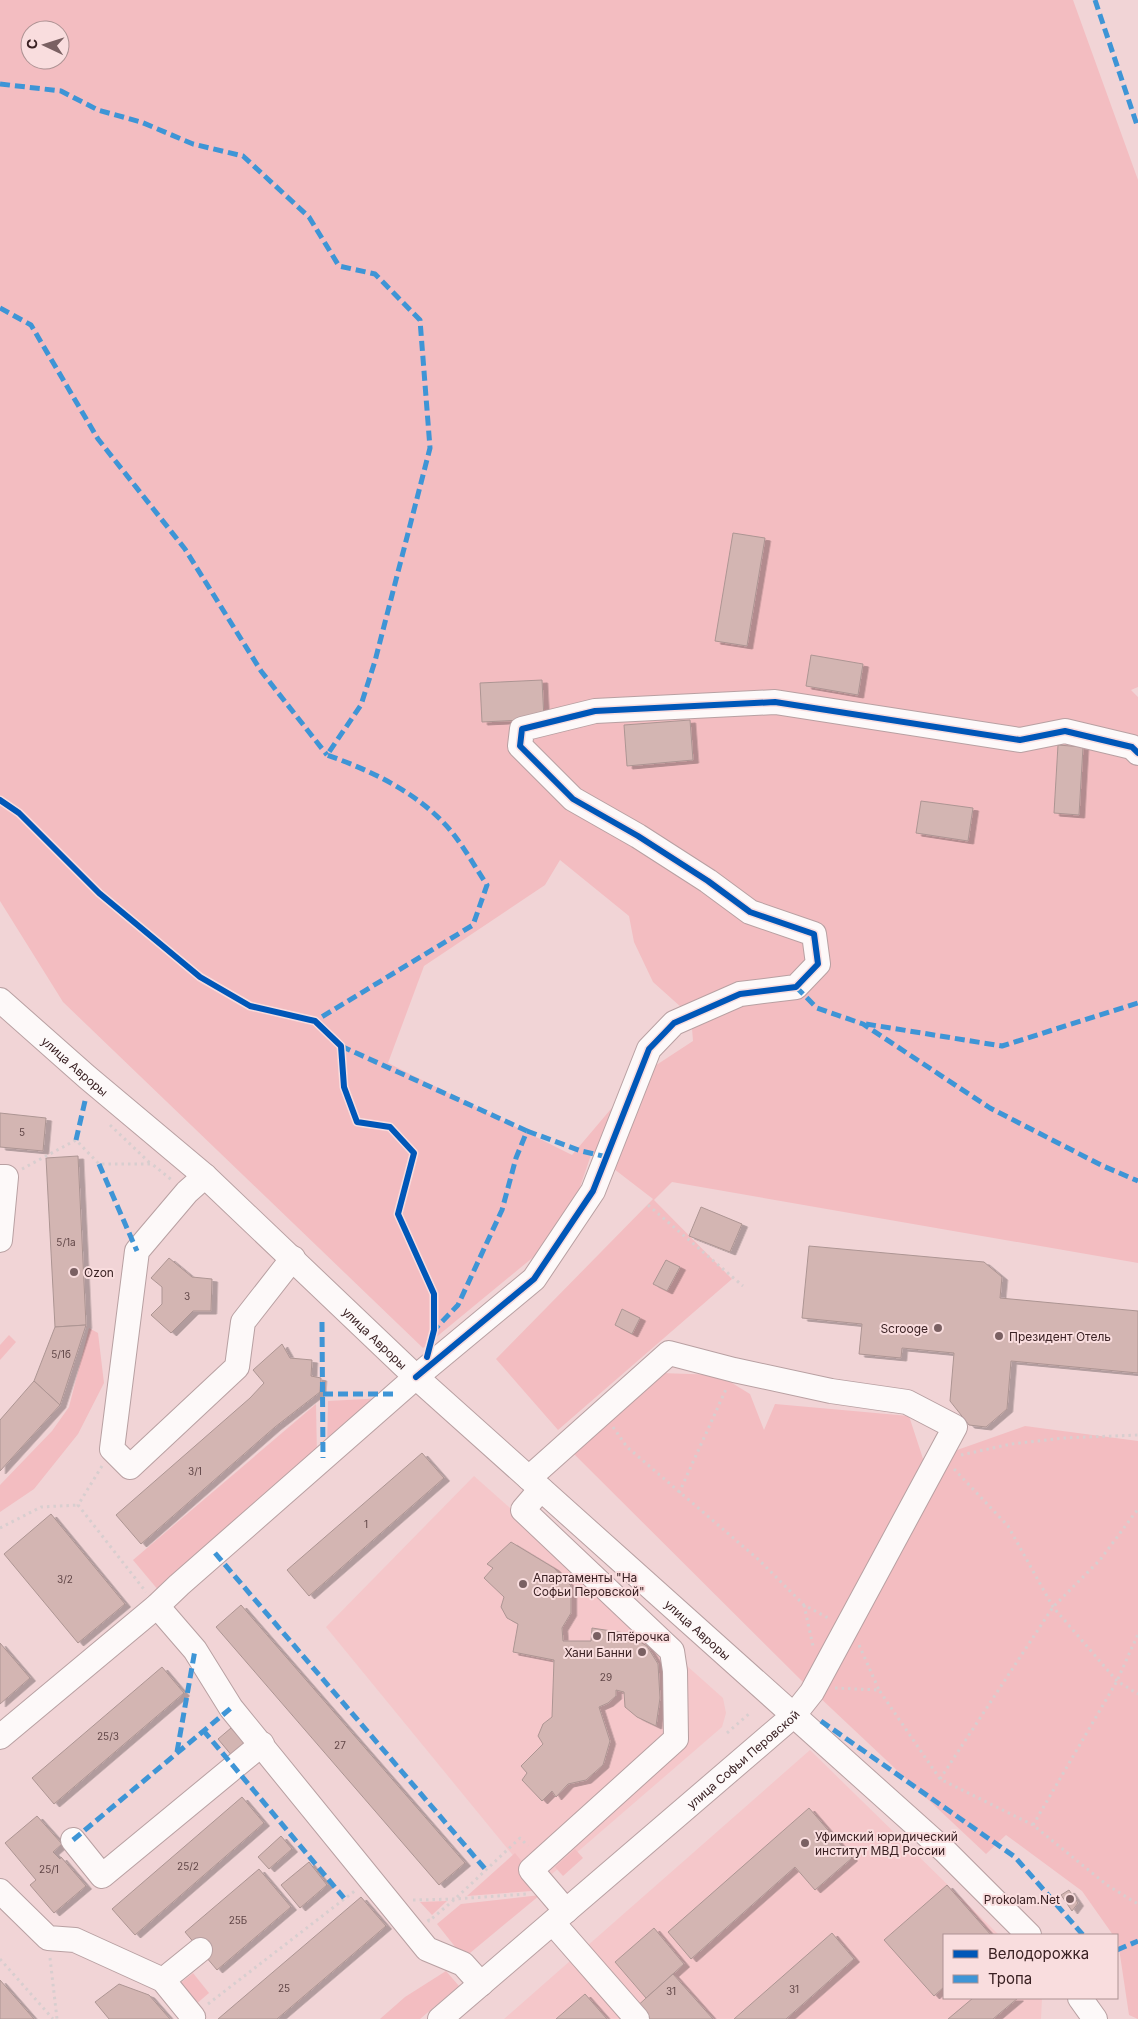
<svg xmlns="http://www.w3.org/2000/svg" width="1138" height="2019" font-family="Inter,sans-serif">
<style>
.built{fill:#f5c7ca}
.green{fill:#f3bdc1;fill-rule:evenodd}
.building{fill:#d3b5b2;stroke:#ad9593;filter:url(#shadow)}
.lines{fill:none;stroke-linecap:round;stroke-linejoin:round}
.minor-casing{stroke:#b8a0a2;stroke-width:26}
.path{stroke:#d8cecf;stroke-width:3;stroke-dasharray:2.5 4;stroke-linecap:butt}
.minor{stroke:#fdf9f9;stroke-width:24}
.quiet{stroke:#3e95d6;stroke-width:5;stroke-dasharray:10 5;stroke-linecap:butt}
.cycleway-casing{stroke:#f9ddde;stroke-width:9}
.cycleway{stroke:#0057b8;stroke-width:6}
.poi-dot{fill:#7a6062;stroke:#f9ddde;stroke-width:2}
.labels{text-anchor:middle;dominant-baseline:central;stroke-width:4;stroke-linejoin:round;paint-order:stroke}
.number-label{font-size:10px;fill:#604647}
.street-label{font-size:12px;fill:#3a2123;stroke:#f9ddde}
.poi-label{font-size:12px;fill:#3a2123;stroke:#f9ddde;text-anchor:start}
</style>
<defs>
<filter id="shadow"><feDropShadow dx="5.5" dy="3" stdDeviation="0" flood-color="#0004"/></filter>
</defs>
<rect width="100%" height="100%" fill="#f1d4d6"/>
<g class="built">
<polygon points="474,1476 723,1698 726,1713 722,1727 538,1886 326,1627"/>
<polygon points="810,1750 999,1935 944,1935 944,1998 1042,1998 1041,2019 504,2019"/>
</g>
<g class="green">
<path d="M0,0H1073L1138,180V687L1131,690L1138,697V1263L672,1182L654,1200L732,1279L558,1430L496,1359L653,1199L592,1152L565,1231L423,1348L63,1002L0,901ZM30,30H60V60H30ZM560,860L629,916L634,942L653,982L691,1016L693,1041L638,1077L572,1155L388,1063L424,966L545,885Z"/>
<polygon points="89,1328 98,1333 104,1383 78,1434 34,1489 0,1512 0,1485 52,1431 69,1407"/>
<polygon points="9,1335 16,1342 0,1360 0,1345"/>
<polygon points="661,1373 719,1375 750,1394 764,1430 775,1404 909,1416 927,1471 811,1690 572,1452"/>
<polygon points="385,1398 327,1449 328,1401"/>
<polygon points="316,1404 317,1457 159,1591 133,1560"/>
<polygon points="1025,1426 1138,1441 1138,2019 1129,2015 1117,1935 1113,1935 1082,1891 1006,1835 986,1854 816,1694 943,1455"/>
<polygon points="575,1849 583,1858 563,1876 555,1867"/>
<polygon points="515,1853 545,1890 467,1896"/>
<polygon points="540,1895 464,1958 437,1924 461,1904"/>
<polygon points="447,1901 432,1915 420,1902"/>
<polygon points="446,1971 459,1986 420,2019 380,2019 405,1997"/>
<polygon points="193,1973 209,1993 195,2005 178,1985"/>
</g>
<g class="building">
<polygon points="733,533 765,538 747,646 715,641"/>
<polygon points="811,655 863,664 858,695 806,686"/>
<polygon points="542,680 544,719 482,722 480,683"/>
<polygon points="690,720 693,760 627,766 624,725"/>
<polygon points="1058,745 1083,747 1079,815 1054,813"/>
<polygon points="921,801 973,808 968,841 916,833"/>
<polygon points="0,1113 46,1118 43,1151 0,1147"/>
<polygon points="78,1156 86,1325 55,1327 46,1158"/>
<polygon points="701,1207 742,1224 730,1252 689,1236"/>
<polygon points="809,1246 984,1262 1002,1277 1000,1298 1138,1311 1138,1373 1011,1361 1007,1409 986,1427 969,1425 950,1401 954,1353 902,1348 901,1358 859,1354 862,1324 802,1318"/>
<polygon points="169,1258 192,1277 212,1279 211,1311 193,1311 171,1333 151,1315 162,1304 162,1287 151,1278"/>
<polygon points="666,1260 680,1267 667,1291 653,1284"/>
<polygon points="622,1309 640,1318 632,1334 615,1325"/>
<polygon points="86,1325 60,1405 34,1381 55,1327"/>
<polygon points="282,1344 290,1358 312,1360 311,1376 321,1378 320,1392 275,1427 141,1544 116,1515 250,1398 264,1383 253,1370"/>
<polygon points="34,1381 60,1405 0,1471 0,1420"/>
<polygon points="422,1453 444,1478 309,1596 287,1570"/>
<polygon points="51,1514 125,1604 78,1643 4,1554"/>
<polygon points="511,1542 554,1568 571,1586 571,1613 562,1628 563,1641 591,1641 592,1628 625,1633 647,1646 658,1664 660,1698 656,1726 637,1717 625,1707 624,1692 616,1690 616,1696 608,1703 599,1707 610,1741 603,1765 586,1780 568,1784 556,1797 552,1791 542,1801 522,1780 527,1773 521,1766 543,1744 538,1736 543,1724 552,1717 554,1660 513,1652 518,1624 507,1618 501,1607 504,1597 484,1578 493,1568 487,1564"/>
<polygon points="241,1605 465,1863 439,1885 216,1627"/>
<polygon points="0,1643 30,1678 0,1704"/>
<polygon points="162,1667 184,1693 54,1804 32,1778"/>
<polygon points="231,1728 246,1745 233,1757 218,1739"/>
<polygon points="242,1797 264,1823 135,1935 112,1909"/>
<polygon points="809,1808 852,1858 815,1890 795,1867 691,1959 668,1932"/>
<polygon points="37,1816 62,1844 53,1852 60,1859 61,1857 86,1886 54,1913 30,1885 36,1880 5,1843"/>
<polygon points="281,1836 292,1849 269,1869 258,1857"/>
<polygon points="309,1862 327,1885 300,1908 281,1885"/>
<polygon points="259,1869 291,1907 217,1970 185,1932"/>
<polygon points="947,1885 991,1935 944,1935 944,1987 934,1996 884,1940"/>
<polygon points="1069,1890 1078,1903 1072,1911 1061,1895"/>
<polygon points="361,1897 386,1926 277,2019 218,2019"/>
<polygon points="654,1928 684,1964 646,1998 615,1962"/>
<polygon points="832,1933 854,1959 786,2019 734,2019"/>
<polygon points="673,1974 713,2019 645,2019 635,2008"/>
<polygon points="0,1980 34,2019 0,2019"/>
<polygon points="119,1984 149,1995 170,2019 109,2019 95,2002"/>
<polygon points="585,1994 607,2019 556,2019"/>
<polygon points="973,1998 1018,1998 993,2019 948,2019"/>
</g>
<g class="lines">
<defs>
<g id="minor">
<path id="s1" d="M0,1000L87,1077L205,1176L416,1377L944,1850L1029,1935"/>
<polyline points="205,1176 187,1192 137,1251 112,1449 130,1467 237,1367 243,1322 293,1258"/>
<polyline points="0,1177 6,1177 0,1240"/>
<polyline points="541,1489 523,1510 672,1651 675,1671 676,1739 531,1870 566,1911"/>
<polyline points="157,1606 195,1650 231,1708 427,1949 463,1964 481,1984"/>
<polyline points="0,1737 157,1606 179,1585 416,1377 534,1279 593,1191 649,1049 674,1023 740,994 796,987 818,964 814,934 750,912 708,881 638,836 573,799 520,746 522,729 595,711 775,702 1020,740 1065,731 1132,747 1138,753"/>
<polyline points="73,1840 102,1876 262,1744"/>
<polyline points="0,1891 48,1938 75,1940 163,1980 193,2017 192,2019"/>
<polyline points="553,1923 637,2019"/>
<polyline points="163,1980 200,1950"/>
<polyline points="1080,1998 1095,2019"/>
<path id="s2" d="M440,2019L793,1716L812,1692L955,1427L907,1402L831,1391L734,1370L669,1353L529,1478"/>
</g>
</defs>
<use href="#minor" class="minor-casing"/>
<g class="path">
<polyline points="110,1125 151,1164"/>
<polyline points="22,1169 76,1140 99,1164 152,1164 173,1181"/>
<polyline points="648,1205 743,1286"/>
<polyline points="613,1427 627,1447 759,1560 804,1605 830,1619"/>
<polyline points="961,1455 1011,1444 1063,1438 1138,1435"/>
<polyline points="102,1466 78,1505 146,1592"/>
<polyline points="954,1469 1008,1526 1053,1607 1117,1681 1138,1694"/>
<polyline points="679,1493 727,1387"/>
<polyline points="0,1528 41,1507 78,1505"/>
<polyline points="804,1605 813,1646"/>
<polyline points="859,1645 879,1690"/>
<polyline points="835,1688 879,1690 940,1779 1033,1825 1107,1885 1138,1904"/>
<polyline points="727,1733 750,1713"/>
<polyline points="940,1779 1053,1607 1100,1560 1138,1509"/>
<polyline points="1033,1825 1117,1681 1138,1634"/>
<polyline points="413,1900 455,1899 526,1894"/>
<polyline points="428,1919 429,1921 455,1899 520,1838 528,1846"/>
<polyline points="50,1958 57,2019"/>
<polyline points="0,1959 53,2019"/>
<polyline points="208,2004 356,1890"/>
</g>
<use href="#minor" class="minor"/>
<g class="quiet">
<polyline points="1095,0 1138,128"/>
<path d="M0,84L61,91L98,110L141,122L193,144L243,156L309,217L339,266L375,274L420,320L430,448L375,661L361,705L327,755C372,771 419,793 451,831C464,847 475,867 487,885L473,925L315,1021"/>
<polyline points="0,308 31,325 98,439 185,549 261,671 327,755"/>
<polyline points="796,987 817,1008 863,1024 990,1108 1103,1166 1138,1181"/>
<polyline points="866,1024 1002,1046 1138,1003"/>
<polyline points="341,1046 527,1131 516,1158 502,1210 458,1305 434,1330"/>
<polyline points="527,1131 581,1151 607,1157"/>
<polyline points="76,1140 85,1101"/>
<polyline points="99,1164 137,1251"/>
<polyline points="322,1322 323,1458"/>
<polyline points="323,1394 396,1394"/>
<polyline points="215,1553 486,1870"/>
<polyline points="821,1721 1015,1857 1083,1935"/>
<polyline points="203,1730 344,1898"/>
<polyline points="177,1752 195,1650"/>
<polyline points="73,1840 231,1708"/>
<polyline points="1117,1950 1138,1941"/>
</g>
<defs>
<g id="cycleway">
<polyline points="0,800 19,813 99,893 200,977 250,1006 315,1021 341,1046 344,1087 357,1122 390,1127 414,1153 398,1214 434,1294 434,1330 427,1357"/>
<polyline points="416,1377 534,1279 593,1191 649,1049 674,1023 740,994 796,987 818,964 814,934 750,912 708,881 638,836 573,799 520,746 522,729 595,711 775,702 1020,740 1065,731 1132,747 1138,753"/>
</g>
</defs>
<use href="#cycleway" class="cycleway-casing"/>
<use href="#cycleway" class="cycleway"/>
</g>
<g class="poi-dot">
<circle cx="74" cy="1272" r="5"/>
<circle cx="938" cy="1328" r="5"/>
<circle cx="999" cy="1336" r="5"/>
<circle cx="523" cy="1584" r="5"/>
<circle cx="597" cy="1636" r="5"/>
<circle cx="642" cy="1652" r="5"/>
<circle cx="805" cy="1843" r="5"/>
<circle cx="1070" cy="1899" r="5"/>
</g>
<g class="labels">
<g class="number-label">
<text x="22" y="1132">5</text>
<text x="66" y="1242">5/1а</text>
<text x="187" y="1296">3</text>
<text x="61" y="1354">5/1б</text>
<text x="195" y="1471">3/1</text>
<text x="366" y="1524">1</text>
<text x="65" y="1579">3/2</text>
<text x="606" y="1677">29</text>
<text x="108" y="1736">25/3</text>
<text x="340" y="1745">27</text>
<text x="188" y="1866">25/2</text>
<text x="49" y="1869">25/1</text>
<text x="238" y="1920">25Б</text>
<text x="284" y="1988">25</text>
<text x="794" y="1989">31</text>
<text x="671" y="1991">31</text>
</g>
<g class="street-label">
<text stroke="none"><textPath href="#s1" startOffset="100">улица Авроры</textPath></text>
<text stroke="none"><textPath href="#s1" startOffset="505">улица Авроры</textPath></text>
<text stroke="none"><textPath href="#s1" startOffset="940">улица Авроры</textPath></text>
<text stroke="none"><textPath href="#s2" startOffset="399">улица Софьи Перовской</textPath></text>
</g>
<g class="poi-label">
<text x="84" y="1272">Ozon</text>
<text x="928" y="1328" text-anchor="end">Scrooge</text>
<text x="1009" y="1336">Президент Отель</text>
<text x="533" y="1577">Апартаменты "На<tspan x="533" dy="14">Софьи Перовской"</tspan></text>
<text x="607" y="1636">Пятёрочка</text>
<text x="632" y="1652" text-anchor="end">Хани Банни</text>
<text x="815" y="1836">Уфимский юридический<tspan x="815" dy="14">институт МВД России</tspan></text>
<text x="1060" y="1899" text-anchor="end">Prokolam.Net</text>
</g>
</g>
<rect x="943" y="1934" width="175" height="65" fill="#f9ddde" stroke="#ad9293"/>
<rect x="953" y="1950" width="25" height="8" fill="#0057b8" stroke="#ad9293"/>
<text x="988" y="1959" font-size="15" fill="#3a2123">Велодорожка</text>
<rect x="953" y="1975" width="25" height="8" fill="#3e95d6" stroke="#ad9293"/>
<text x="988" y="1984" font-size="15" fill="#3a2123">Тропа</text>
<g transform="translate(45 45) rotate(274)"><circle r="24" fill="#f9ddde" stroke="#ad9293"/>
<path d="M0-4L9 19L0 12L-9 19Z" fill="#7a6062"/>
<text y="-8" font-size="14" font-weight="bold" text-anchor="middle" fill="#3a2123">С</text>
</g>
</svg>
